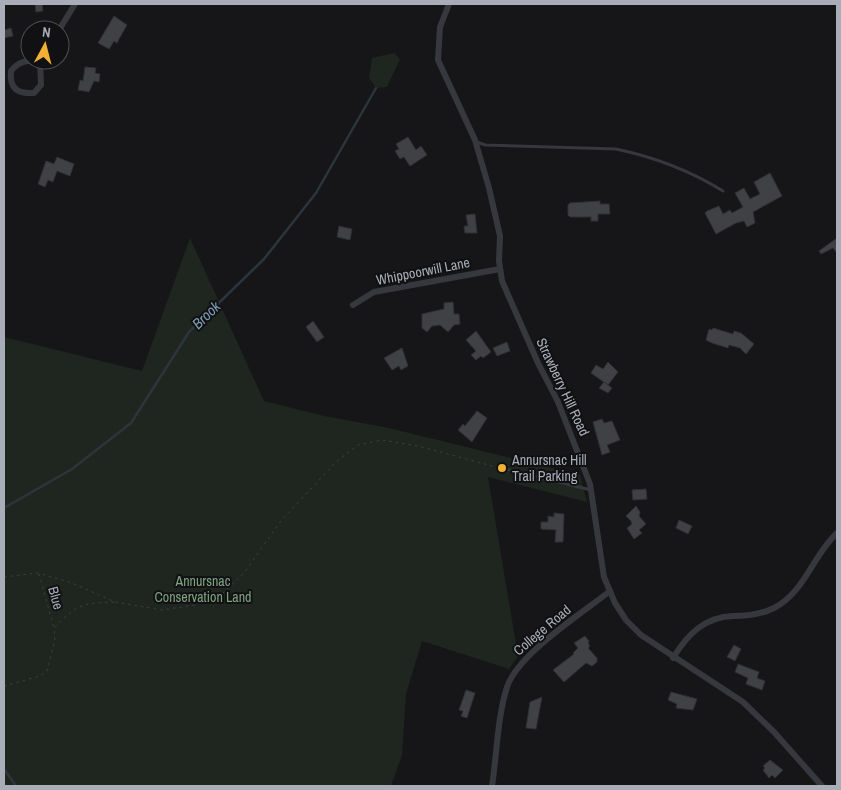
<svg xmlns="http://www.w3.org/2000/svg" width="841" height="790" font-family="'Archivo Narrow',sans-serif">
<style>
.green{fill:#1e261f}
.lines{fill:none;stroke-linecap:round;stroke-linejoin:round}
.stream{stroke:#2c353c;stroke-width:2.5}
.building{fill:#404145;stroke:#303034}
.path{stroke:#3d3f44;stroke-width:1;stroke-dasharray:2.5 4;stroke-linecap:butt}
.service{stroke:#37383d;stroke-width:3}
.minor{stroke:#37383d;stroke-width:6}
.poi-dot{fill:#f2b134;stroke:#111113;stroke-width:2}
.labels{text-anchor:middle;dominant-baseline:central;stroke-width:4;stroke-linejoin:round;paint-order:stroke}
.street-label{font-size:14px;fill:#a8adb8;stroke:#111113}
.poi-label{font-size:14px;fill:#a8adb8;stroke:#111113;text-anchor:start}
.park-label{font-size:14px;fill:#7fa381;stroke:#111113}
.water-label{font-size:15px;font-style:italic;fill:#7f9bb3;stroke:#111113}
</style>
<rect width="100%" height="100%" fill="#161618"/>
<g class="green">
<polygon points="394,53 400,59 387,87 376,88 369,78 372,58"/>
<polygon points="190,238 264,401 324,416 389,428 580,475 587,502 488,477 518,656 509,669 422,641 406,694 402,755 391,786 4,786 4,337 142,371"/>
</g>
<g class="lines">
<g class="stream">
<polyline points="4,508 72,469 131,423 189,332 264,259 316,193 376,88"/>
<polyline points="4,769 16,786"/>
</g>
</g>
<g class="building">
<polygon points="35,4 42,4 43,11 36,12"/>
<polygon points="114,16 127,25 119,39 117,43 114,41 109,49 98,43"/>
<polygon points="11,28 13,36 4,38 4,30"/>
<polygon points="85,67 96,68 95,73 100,74 99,82 94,81 89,92 78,90 80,80 83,81"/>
<polygon points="408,137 416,150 421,146 427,155 410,166 404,157 400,159 395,151 399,149 396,144"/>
<polygon points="57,157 74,164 70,176 57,171 53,182 48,180 45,187 38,184 46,161 54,164"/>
<polygon points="770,173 782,196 753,212 755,223 747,227 744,221 736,223 716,234 705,213 707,211 719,206 723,214 730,210 732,213 743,207 735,193 744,188 750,199 760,194 754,182"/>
<polygon points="600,201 600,204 609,204 610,214 598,214 598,221 591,221 591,217 570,217 568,215 568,205 570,203"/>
<polygon points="475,214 477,233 465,233 464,226 468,226 466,215"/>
<polygon points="339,226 352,229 350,240 337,237"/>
<polygon points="837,238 837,253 833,248 821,254 819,251"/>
<polygon points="453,302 454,314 459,314 460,324 454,325 448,332 440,325 432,326 427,332 422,328 422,314 444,309 444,303"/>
<polygon points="313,321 324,337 317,342 306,327"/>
<polygon points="713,328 733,334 734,331 741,333 754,344 746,354 740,348 729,345 728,348 712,343 706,340 709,329 712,330"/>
<polygon points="476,331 491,352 483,358 481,356 476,360 471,355 476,351 466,340"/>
<polygon points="507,342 510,351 497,356 493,348"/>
<polygon points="402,348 408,366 401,370 399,366 392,370 384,358"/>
<polygon points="608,362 618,372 608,385 591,373 596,365 603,369"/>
<polygon points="604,382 612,388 608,393 599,388"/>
<polygon points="477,411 487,418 472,442 458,430 463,424 465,426"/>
<polygon points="602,419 604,423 612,421 620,440 607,445 610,452 602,455 593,422"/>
<polygon points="646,489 647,499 633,500 632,490"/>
<polygon points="636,506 640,512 639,516 646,524 639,530 642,533 634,539 627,528 632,524 631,521 626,516"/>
<polygon points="554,513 564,514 563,542 555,542 556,530 541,529 541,522 548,522 548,516 554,517"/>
<polygon points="679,520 692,526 688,534 676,528"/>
<polygon points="585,636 589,641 588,643 590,646 588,648 597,658 597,662 592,666 586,663 564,682 553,670 574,654 573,653 578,648 574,643"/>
<polygon points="734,645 741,649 735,661 727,657"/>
<polygon points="738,664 759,672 757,678 765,681 762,690 746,684 748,678 735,672"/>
<polygon points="466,690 475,693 467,718 461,716 463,711 459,710"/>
<polygon points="671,692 697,699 693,710 676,708 677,704 668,700"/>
<polygon points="542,697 536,729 526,728 530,702"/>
<polygon points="770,760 783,770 775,778 772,775 769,778 763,770 765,768 763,766"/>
</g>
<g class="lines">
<g class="path">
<polyline points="39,574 54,628"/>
<polyline points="4,577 38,573 72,583 115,602 162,610 195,605 222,594 244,573 280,522 338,460 358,445 382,440 418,446 496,467"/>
<path d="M4,686L40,676L47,671L55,640L54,628C76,605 81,603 114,602"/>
</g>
<g class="service">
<path d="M477,142L485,145L616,149C654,157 689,170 723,191"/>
<polyline points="502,468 591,490"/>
</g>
<g class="minor">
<polyline points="449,4 440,27 438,60 475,140 489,188 500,236 499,261 502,281 538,363 558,402 590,484 604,577 615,603 626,620 641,635 743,702 774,732 822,786"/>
<polyline points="59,30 75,4"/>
<path d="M39,61C27,60 19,61 11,71C9,89 18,94 34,93L41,85L40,60"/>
<polyline points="353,305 374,292 500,269"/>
<path d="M673,658C687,635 704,617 733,616C747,616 760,615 774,608C805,592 813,555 837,533"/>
<path d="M492,786C497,754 497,719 507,687C518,654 581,614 610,591"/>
</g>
</g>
<circle class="poi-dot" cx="502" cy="468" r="5"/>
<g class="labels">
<g class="street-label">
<text transform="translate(423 271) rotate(-11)">Whippoorwill Lane</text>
<text transform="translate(563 387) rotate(65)">Strawberry Hill Road</text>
<text transform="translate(56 598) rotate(74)">Blue</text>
<text transform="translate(542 630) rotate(-40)">College Road</text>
</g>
<g class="poi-label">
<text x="512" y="460">Annursnac Hill<tspan x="512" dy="16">Trail Parking</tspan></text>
</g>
<g class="park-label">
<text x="203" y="581">Annursnac<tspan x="203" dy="16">Conservation Land</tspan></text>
</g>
<g class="water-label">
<text transform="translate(206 315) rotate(-44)">Brook</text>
</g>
</g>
<rect width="841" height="790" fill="none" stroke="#a8adb8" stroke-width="10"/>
<g transform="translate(45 45) rotate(7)"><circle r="24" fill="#111113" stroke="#4d4f55"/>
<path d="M0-4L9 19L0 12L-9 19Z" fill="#f2b134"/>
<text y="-8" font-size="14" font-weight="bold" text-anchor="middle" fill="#a8adb8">N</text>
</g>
</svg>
